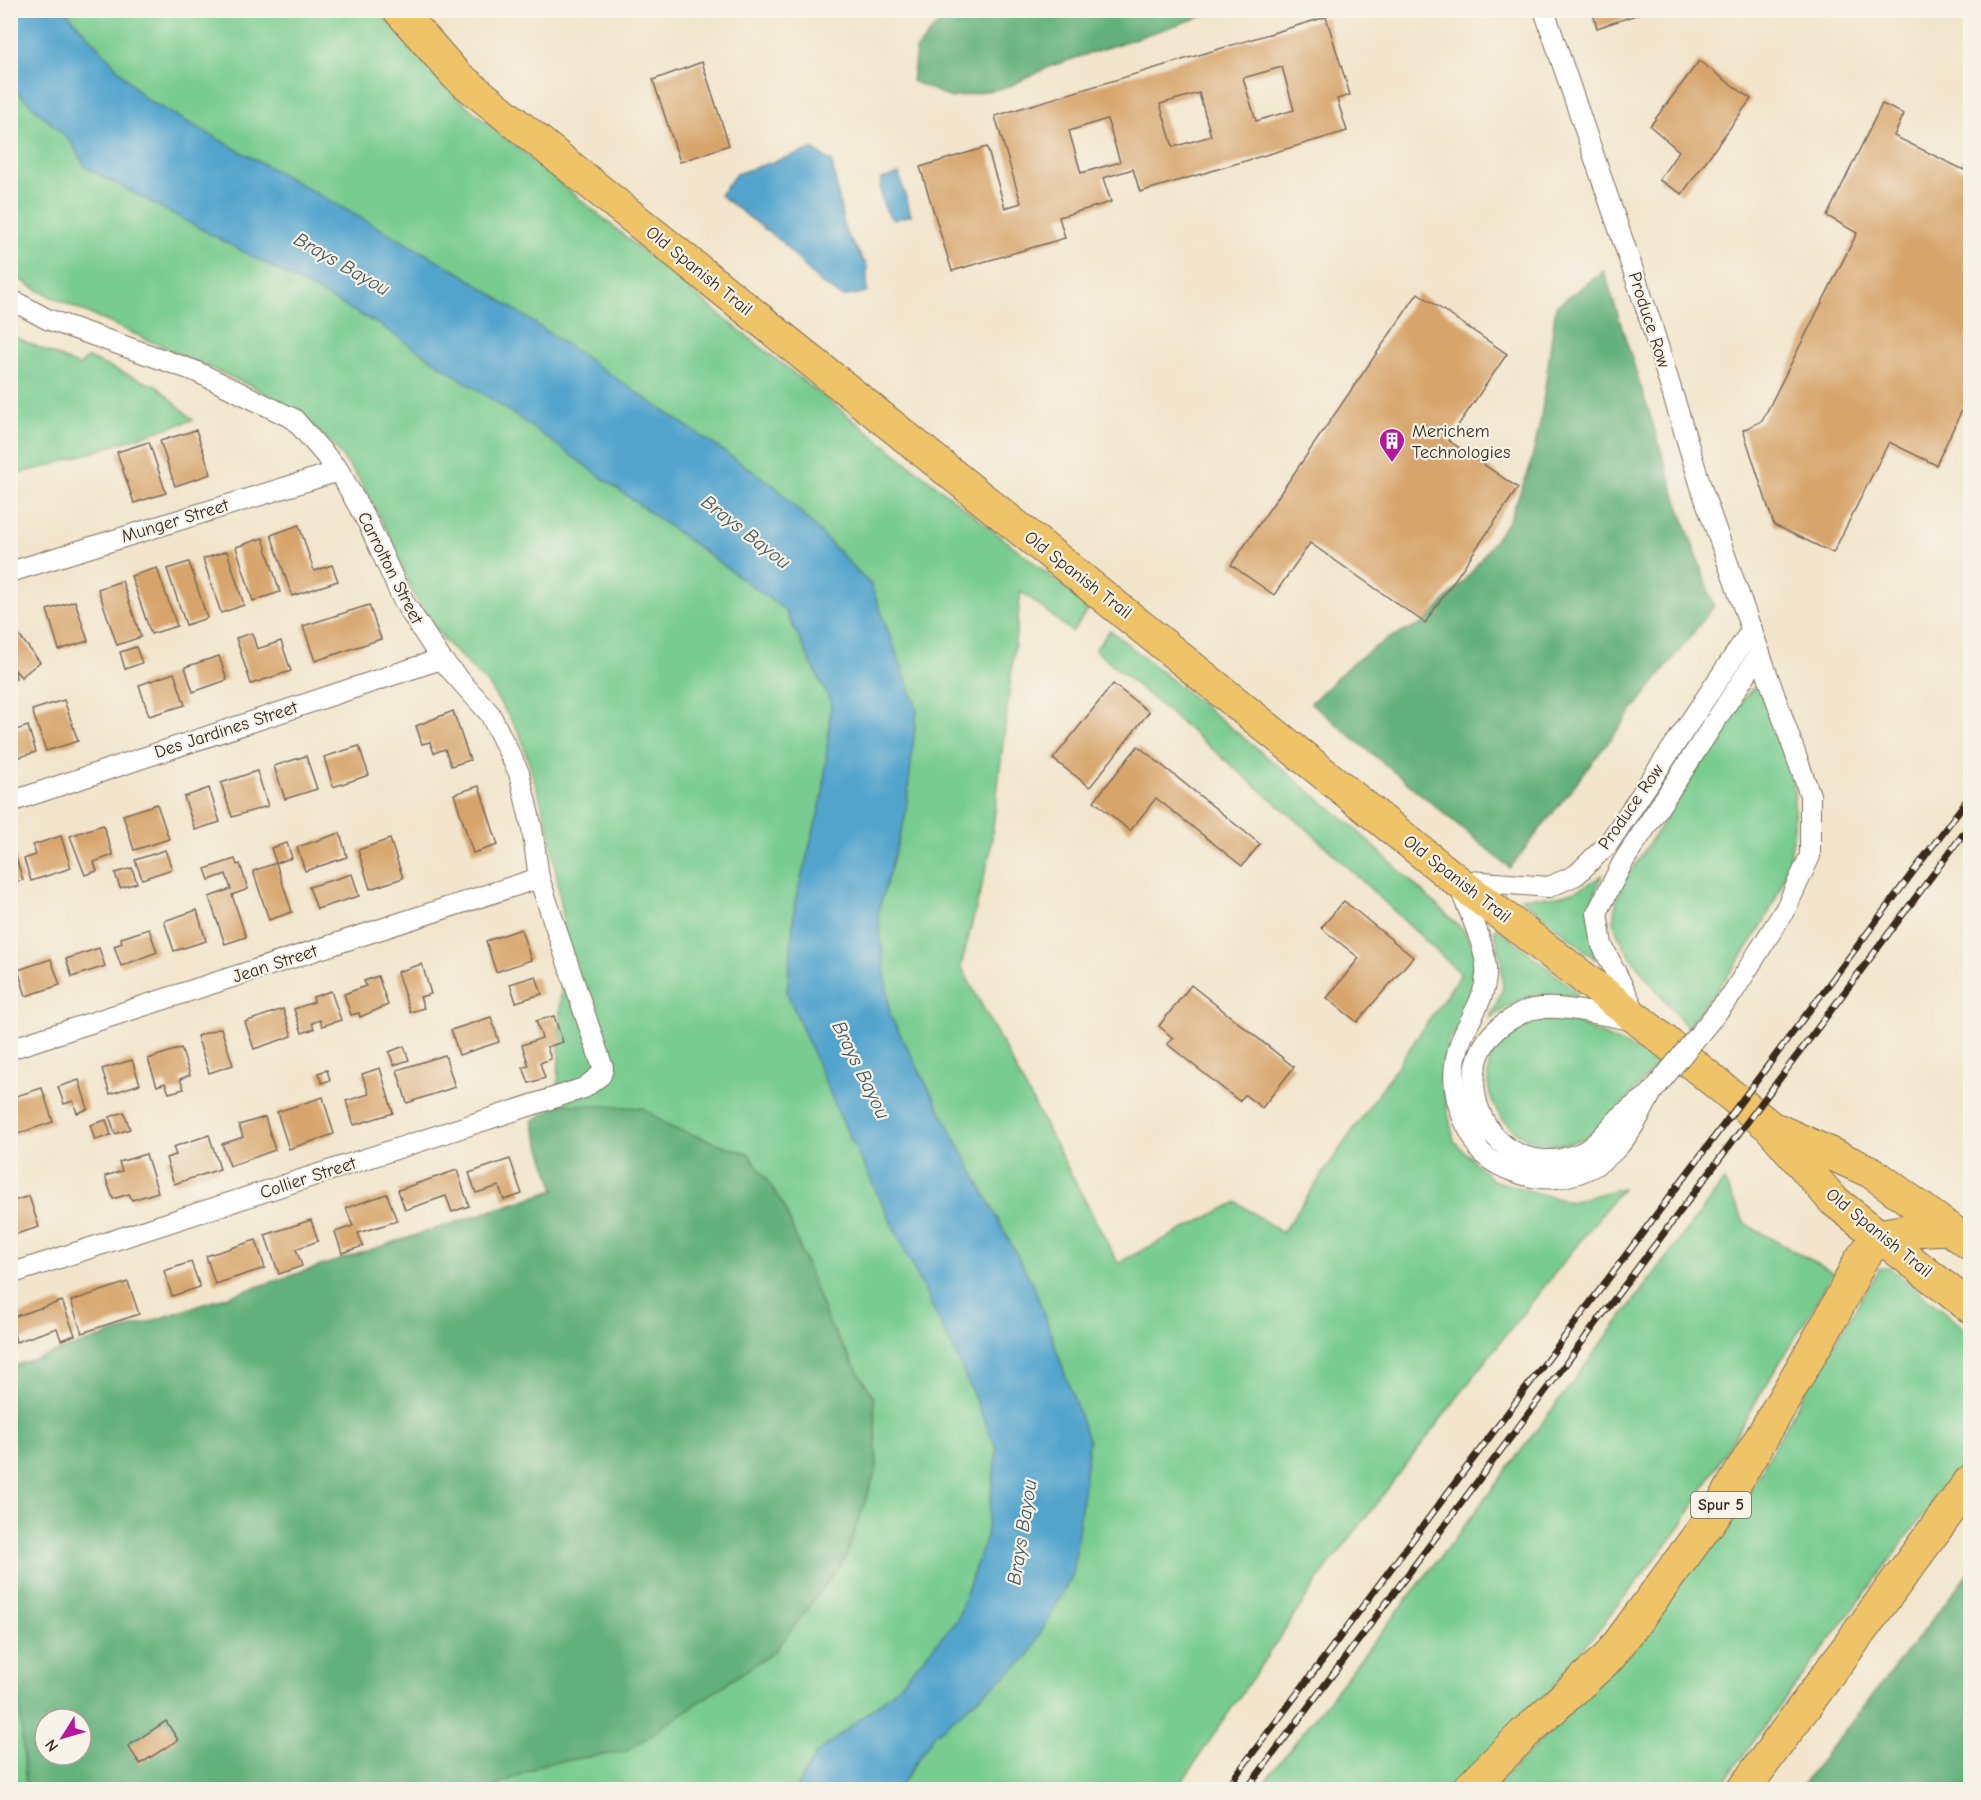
<svg xmlns="http://www.w3.org/2000/svg" width="1981" height="1800" font-family="'Comic Neue',sans-serif">
<style>
.green{fill:#78cc8f;stroke:#5a7b56;stroke-width:1.5;fill-rule:evenodd}
.forest{fill:#62b07a;stroke:#4e6d4c;stroke-width:1.5;fill-rule:evenodd}
.water{fill:#52a4cd;stroke:#466776;stroke-width:1.5}
.building{fill:#d7a56c;fill-rule:evenodd}
.lines{fill:none;stroke-linecap:round;stroke-linejoin:round}
.minor-casing{stroke:#7b6b5b;stroke-width:22}
.primary-casing{stroke:#7b6b5b;stroke-width:34}
.trunk-casing{stroke:#7b6b5b;stroke-width:35}
.minor{stroke:#fff;stroke-width:20}
.primary{stroke:#efc469;stroke-width:32}
.trunk{stroke:#efc469;stroke-width:33}
.rail-casing{stroke:#3b2a1e;stroke-width:7}
.rail{stroke:#f7f3e8;stroke-width:4.5;stroke-dasharray:14;stroke-linecap:butt}
.minor-bridge-casing{stroke:#7b6b5b;stroke-width:22;stroke-linecap:butt}
.minor-bridge{stroke:#fff;stroke-width:20}
.labels{text-anchor:middle;dominant-baseline:central;stroke-width:4.5;stroke-linejoin:round;paint-order:stroke}
.shield{fill:#f7f3e8;stroke:#73665b;stroke-width:1.5}
.shield-label{font-size:16px;font-weight:bold;fill:#3b2a1e}
.street-label{font-size:18px;fill:#3b2a1e;stroke:#f7f3e8}
.poi-label{font-size:18px;fill:#3b2a1e;stroke:#f7f3e8;text-anchor:start}
.water-label{font-size:20px;font-style:italic;fill:#43555b;stroke:#f7f3e8}
</style>
<rect width="100%" height="100%" fill="#f7f3e8"/>
<filter id="ink" filterUnits="userSpaceOnUse"><feTurbulence type="fractalNoise" baseFrequency=".0167" numOctaves="2"/><feDisplacementMap in="SourceGraphic" scale="12" xChannelSelector="R" yChannelSelector="G"/><feConvolveMatrix kernelMatrix="1 2 1 2 8 2 1 2 1" color-interpolation-filters="sRGB"/></filter>
<filter id="wash" filterUnits="userSpaceOnUse"><feTurbulence type="fractalNoise" baseFrequency=".008" numOctaves="4" result="noise"/><feDisplacementMap in="SourceGraphic" scale="24" xChannelSelector="R" yChannelSelector="G"/><feGaussianBlur stdDeviation="1.35" result="paint"/><feColorMatrix in="noise" values="0 0 0 0 0 0 0 0 0 0 0 0 0 0 0 0 0 1.4 0 .05"/><feComposite in="paint" operator="in"/></filter>
<g filter="url(#wash)">
<rect width="100%" height="100%" fill="#f2e5cc"/>
<g class="green">
<path d="M11,11H378L455,96L719,314L1090,607L1072,632L1021,591L990,853L961,966L1118,1263L1237,1202L1282,1233L1461,974L1308,830L1095,650L1110,630L1350,824L1464,931L1480,959L1475,1006L1447,1042L1444,1094L1454,1141L1492,1180L1570,1202L1622,1188L1483,1364L1321,1576L1177,1789H11V1367L555,1190L563,916L549,828L520,734L488,684L445,641L414,596L389,534L358,478L335,447L307,420L255,388L41,292L11,274ZM45,1719H81V1755H45Z"/>
<polygon points="11,335 79,366 87,358 158,387 193,420 45,467 11,475"/>
<path d="M1760,686C1771,718 1785,750 1793,782C1795,791 1794,801 1794,810C1798,896 1738,962 1687,1027C1668,1003 1616,948 1614,920C1613,906 1620,892 1625,880L1743,700L1752,689Z"/>
<path d="M1602,875C1586,911 1587,920 1600,957L1595,959L1520,897C1556,898 1572,897 1602,875Z"/>
<path d="M1497,927L1577,992L1576,996C1534,993 1525,995 1490,1018L1503,989L1501,958L1494,931Z"/>
<path d="M1538,1016L1572,1021L1660,1061C1643,1082 1606,1127 1583,1138C1529,1164 1470,1108 1493,1053C1500,1034 1521,1024 1538,1016Z"/>
<polygon points="1724,1181 1745,1224 1834,1273 1678,1530 1533,1712 1455,1789 1258,1790 1462,1529"/>
<polygon points="1880,1268 1890,1268 1970,1333 1970,1453 1718,1789 1491,1790 1585,1697 1664,1603 1751,1488 1808,1386"/>
</g>
<g class="forest">
<polygon points="1020,11 1020,10 1219,11 1051,66 1008,87 951,98 912,81 916,50 938,23 961,11 1017,15"/>
<polygon points="1604,271 1676,497 1714,606 1510,868 1311,703 1350,665 1387,639 1425,623 1470,574 1509,520 1530,467 1540,424 1556,306"/>
<path d="M559,1104L643,1108L670,1127L749,1154L784,1206L828,1322L874,1398L877,1468L845,1559L776,1650L627,1751L543,1764L490,1789H26L18,1683L10,1667V1367L555,1190L532,1121ZM45,1719H81V1755H45Z"/>
<polygon points="1970,1571 1970,1789 1799,1789"/>
</g>
<g class="water">
<polygon points="10,11 66,11 144,98 462,274 775,486 871,585 917,709 905,818 878,912 890,1015 1035,1289 1089,1442 1073,1574 1027,1658 934,1735 898,1789 795,1789 816,1754 892,1693 957,1620 986,1536 997,1449 959,1362 838,1112 787,993 795,902 823,795 831,703 785,610 518,417 378,324 85,167 71,142 11,86"/>
<polygon points="812,149 832,162 845,231 867,266 867,292 843,297 819,282 782,242 720,195 736,174"/>
<path d="M899,174L911,215L893,220C882,207 879,196 881,179Z"/>
</g>
<g id="blocks">
<g class="building">
<polygon points="1592,10 1648,10 1648,11 1597,28"/>
<path d="M1326,17L1350,95L1337,99L1347,131L1140,192L1133,169L1103,178L1111,202L1059,217L1065,238L952,271L920,167L987,147L1005,208L1021,203L995,116ZM1282,67L1294,110L1256,121L1243,78ZM1199,93L1211,136L1173,147L1160,104ZM1107,119L1120,162L1081,173L1069,131Z"/>
<polygon points="1699,61 1751,99 1682,194 1659,180 1679,151 1650,126"/>
<polygon points="702,62 729,145 680,162 653,80"/>
<polygon points="1882,104 1904,114 1894,136 1964,170 1970,156 1970,393 1936,465 1889,442 1833,553 1774,525 1743,430 1762,421 1857,233 1827,216"/>
<polygon points="1418,293 1507,354 1448,440 1518,488 1425,623 1310,543 1274,595 1231,565"/>
<polygon points="196,430 211,474 175,486 160,441"/>
<polygon points="149,442 166,493 134,503 117,452"/>
<polygon points="299,525 314,571 332,565 338,581 292,596 271,535"/>
<polygon points="263,538 280,592 253,601 236,547"/>
<polygon points="227,551 244,605 221,613 203,559"/>
<polygon points="189,562 207,618 186,625 167,569"/>
<polygon points="157,568 177,626 151,634 131,576"/>
<polygon points="122,581 141,637 117,645 98,589"/>
<polygon points="75,601 88,641 59,650 47,610"/>
<polygon points="369,605 381,639 315,661 303,626"/>
<polygon points="10,624 40,662 21,677 15,670 16,678 10,679"/>
<polygon points="252,633 257,649 281,641 291,671 251,684 236,638"/>
<polygon points="136,647 142,663 125,669 120,652"/>
<polygon points="219,656 227,680 193,692 185,667"/>
<polygon points="174,673 185,705 149,716 139,685"/>
<polygon points="1113,684 1149,712 1090,787 1053,759"/>
<polygon points="64,700 78,741 46,751 32,710"/>
<polygon points="453,711 470,760 451,766 445,749 434,753 430,742 422,744 416,726"/>
<polygon points="28,726 36,752 10,760 10,732"/>
<polygon points="359,746 369,775 333,787 324,757"/>
<polygon points="1138,746 1260,844 1242,866 1156,798 1130,831 1094,801"/>
<polygon points="306,756 317,789 285,799 274,766"/>
<polygon points="257,771 268,806 232,817 221,783"/>
<polygon points="479,786 498,845 473,853 454,794"/>
<polygon points="209,788 220,822 195,830 184,797"/>
<polygon points="157,804 169,839 134,850 123,815"/>
<polygon points="103,825 113,855 94,862 97,871 85,875 70,836"/>
<polygon points="340,833 347,857 305,871 297,847"/>
<polygon points="61,836 71,868 31,881 24,859 36,855 33,845"/>
<polygon points="390,839 403,878 370,889 358,850"/>
<polygon points="287,843 292,858 276,863 292,912 269,920 253,871 276,863 271,848"/>
<polygon points="13,849 23,880 10,884 10,850"/>
<polygon points="165,850 172,869 142,879 135,860"/>
<polygon points="235,859 237,865 240,864 248,889 232,895 246,937 225,944 209,897 231,889 226,874 209,880 205,869"/>
<polygon points="132,868 137,883 120,888 115,873"/>
<polygon points="352,874 359,896 317,909 309,887"/>
<polygon points="1344,901 1413,957 1357,1022 1327,998 1359,958 1321,928"/>
<polygon points="197,910 206,941 174,951 164,921"/>
<polygon points="149,929 157,952 121,966 114,946 122,943 121,938"/>
<polygon points="521,929 531,960 496,972 486,941"/>
<polygon points="99,948 105,966 72,977 66,959"/>
<polygon points="51,959 60,985 26,996 18,970"/>
<polygon points="422,964 431,994 420,997 424,1008 410,1012 397,972"/>
<polygon points="378,976 388,1005 360,1017 359,1013 351,1015 344,994 366,986 364,981"/>
<polygon points="536,976 542,994 516,1002 510,984"/>
<polygon points="1191,985 1294,1067 1262,1108 1245,1095 1239,1101 1167,1044 1173,1038 1159,1026"/>
<polygon points="331,991 341,1020 322,1026 320,1020 312,1023 314,1029 302,1033 294,1009 314,1002 313,997"/>
<polygon points="283,1009 292,1036 254,1049 245,1022"/>
<polygon points="554,1016 563,1042 547,1047 551,1059 540,1063 545,1078 529,1083 523,1067 529,1066 522,1045 542,1038 536,1021"/>
<polygon points="491,1017 499,1042 459,1055 451,1030"/>
<polygon points="221,1028 233,1065 209,1073 197,1036"/>
<polygon points="404,1046 409,1060 394,1065 389,1052"/>
<polygon points="181,1048 190,1075 180,1079 184,1089 169,1093 165,1083 157,1086 148,1059"/>
<polygon points="445,1055 455,1087 407,1103 397,1070"/>
<polygon points="132,1060 140,1084 110,1094 102,1069"/>
<polygon points="380,1068 393,1113 354,1125 346,1101 369,1094 362,1074"/>
<polygon points="327,1070 330,1080 322,1083 318,1073"/>
<polygon points="79,1080 88,1109 77,1113 73,1101 64,1104 58,1087"/>
<polygon points="42,1088 53,1122 11,1136 10,1098"/>
<polygon points="323,1097 334,1134 289,1149 277,1112"/>
<polygon points="124,1112 130,1129 115,1134 110,1117"/>
<polygon points="265,1117 275,1150 230,1166 222,1144 243,1137 239,1125"/>
<polygon points="106,1120 111,1135 95,1140 90,1125"/>
<polygon points="209,1135 220,1169 174,1184 166,1158 176,1155 173,1147"/>
<polygon points="146,1154 158,1192 132,1200 129,1194 113,1199 105,1176 122,1171 119,1162"/>
<polygon points="510,1159 522,1194 504,1200 499,1186 476,1193 469,1173"/>
<polygon points="457,1170 469,1206 452,1212 446,1196 405,1210 398,1190"/>
<polygon points="387,1194 397,1221 358,1233 363,1246 342,1253 335,1232 353,1226 346,1208"/>
<polygon points="29,1196 39,1227 10,1236 10,1202"/>
<polygon points="311,1220 318,1241 296,1249 302,1266 279,1274 265,1235"/>
<polygon points="256,1240 265,1268 215,1284 206,1256"/>
<polygon points="191,1262 200,1287 172,1296 164,1271"/>
<polygon points="128,1282 139,1314 82,1333 71,1301"/>
<polygon points="62,1301 75,1335 61,1340 57,1328 16,1342 10,1318"/>
<polygon points="166,1721 178,1740 140,1764 128,1746"/>
</g>
</g>
</g>
<g filter="url(#ink)">
<use href="#blocks" fill-opacity="0" stroke="#7b6b5b" stroke-width="1.5"/>
<g class="lines">
<defs>
<g id="minor">
<polyline points="1544,10 1650,320 1703,493 1810,795 1810,856 1786,908 1732,994"/>
<polyline points="10,299 47,319 195,371 294,419 339,471 369,525 404,602 441,659 490,714 519,773 532,828 539,878 603,1068 601,1075 584,1088 10,1274"/>
<polyline points="10,572 339,471"/>
<polyline points="10,802 441,659"/>
<polyline points="1636,1013 1602,945 1597,913 1623,862 1760,653"/>
<path d="M1633,1020C1601,1016 1565,1004 1533,1009C1526,1010 1519,1015 1513,1018C1438,1058 1481,1177 1565,1158C1571,1156 1581,1154 1586,1150C1599,1143 1609,1128 1619,1118C1628,1110 1638,1103 1648,1096"/>
<polyline points="10,1049 539,878"/>
<path d="M1652,1092C1630,1136 1609,1172 1556,1178C1533,1181 1501,1170 1483,1154C1479,1151 1476,1144 1474,1139C1456,1110 1448,1077 1460,1043C1468,1020 1484,1002 1486,976C1489,951 1466,904 1456,880L1549,887L1576,875L1608,844L1752,629"/>
</g>
<g id="primary">
<polyline points="399,10 456,75 1456,880 1640,1021 1769,1126 1833,1200 1970,1307"/>
<polyline points="1778,1130 1871,1172 1970,1244"/>
</g>
<g id="trunk">
<polyline points="1468,1790 1524,1734 1609,1657 1725,1500 1833,1315 1860,1261 1879,1236 1912,1230 1948,1228"/>
<polyline points="1743,1790 1970,1482"/>
</g>
</defs>
<use href="#minor" class="minor-casing"/>
<use href="#primary" class="primary-casing"/>
<use href="#trunk" class="trunk-casing"/>
<use href="#minor" class="minor"/>
<use href="#primary" class="primary"/>
<use href="#trunk" class="trunk"/>
<defs>
<g id="rail">
<polyline points="1225,1790 1970,796"/>
<polyline points="1246,1790 1970,825"/>
</g>
</defs>
<use href="#rail" class="rail-casing"/>
<use href="#rail" class="rail"/>
<defs>
<polyline id="minor-bridge" points="1652,1092 1732,994"/>
</defs>
<use href="#minor-bridge" class="minor-bridge-casing"/>
<use href="#minor-bridge" class="minor-bridge"/>
</g>
</g>
<defs>
<symbol id="building-pin" viewBox="-11 -11 22 30"><path d="M0 17L-7.5 6A9.5 9.5 0 1 1 7.5 6Z" fill="#b5179e" stroke="#f7f3e8"/><path d="M-4-6H4V6H1V3H-1V6H-4ZM-2.5-4.3h1.7v1.8h-1.7ZM.8-4.3h1.7v1.8H.8ZM-2.5-1h1.7V.8h-1.7ZM.8-1h1.7V.8H.8Z" fill="#fff"/></symbol>
</defs>
<g fill-rule="evenodd">
<use href="#building-pin" x="1377" y="426" width="30" height="40"/>
</g>
<g class="labels">
<rect class="shield" x="1691" y="1492" width="60" height="26" rx="4.5"/>
<g class="shield-label">
<text x="1721" y="1505">Spur 5</text>
</g>
<g class="street-label">
<text transform="translate(699 271) rotate(39)">Old Spanish Trail</text>
<text transform="translate(1649 320) rotate(72)">Produce Row</text>
<text transform="translate(175 521) rotate(-17)">Munger Street</text>
<text transform="translate(390 568) rotate(63)">Carrolton Street</text>
<text transform="translate(1078 575) rotate(38)">Old Spanish Trail</text>
<text transform="translate(226 730) rotate(-18)">Des Jardines Street</text>
<text transform="translate(1631 807) rotate(-55)">Produce Row</text>
<text transform="translate(1457 879) rotate(38)">Old Spanish Trail</text>
<text transform="translate(275 964) rotate(-18)">Jean Street</text>
<text transform="translate(308 1178) rotate(-18)">Collier Street</text>
<text transform="translate(1879 1233) rotate(39)">Old Spanish Trail</text>
</g>
<g class="poi-label">
<text x="1412" y="431">Merichem<tspan x="1412" dy="21">Technologies</tspan></text>
</g>
<g class="water-label">
<text transform="translate(342 264) rotate(30)">Brays Bayou</text>
<text transform="translate(746 532) rotate(38)">Brays Bayou</text>
<text transform="translate(861 1070) rotate(64)">Brays Bayou</text>
<text transform="translate(1022 1532) rotate(-81)">Brays Bayou</text>
</g>
</g>
<rect width="1981" height="1800" fill="none" stroke="#f7f3e8" stroke-width="36"/>
<g transform="translate(63 1737) rotate(233)"><circle r="28" fill="#f7f3e8" stroke="#aca397" stroke-width="1.5"/>
<path d="M0-4.5L10 22L0 15L-10 22Z" fill="#b5179e"/>
<text y="-9" font-size="16" font-weight="bold" text-anchor="middle" fill="#3b2a1e">N</text>
</g>
</svg>
